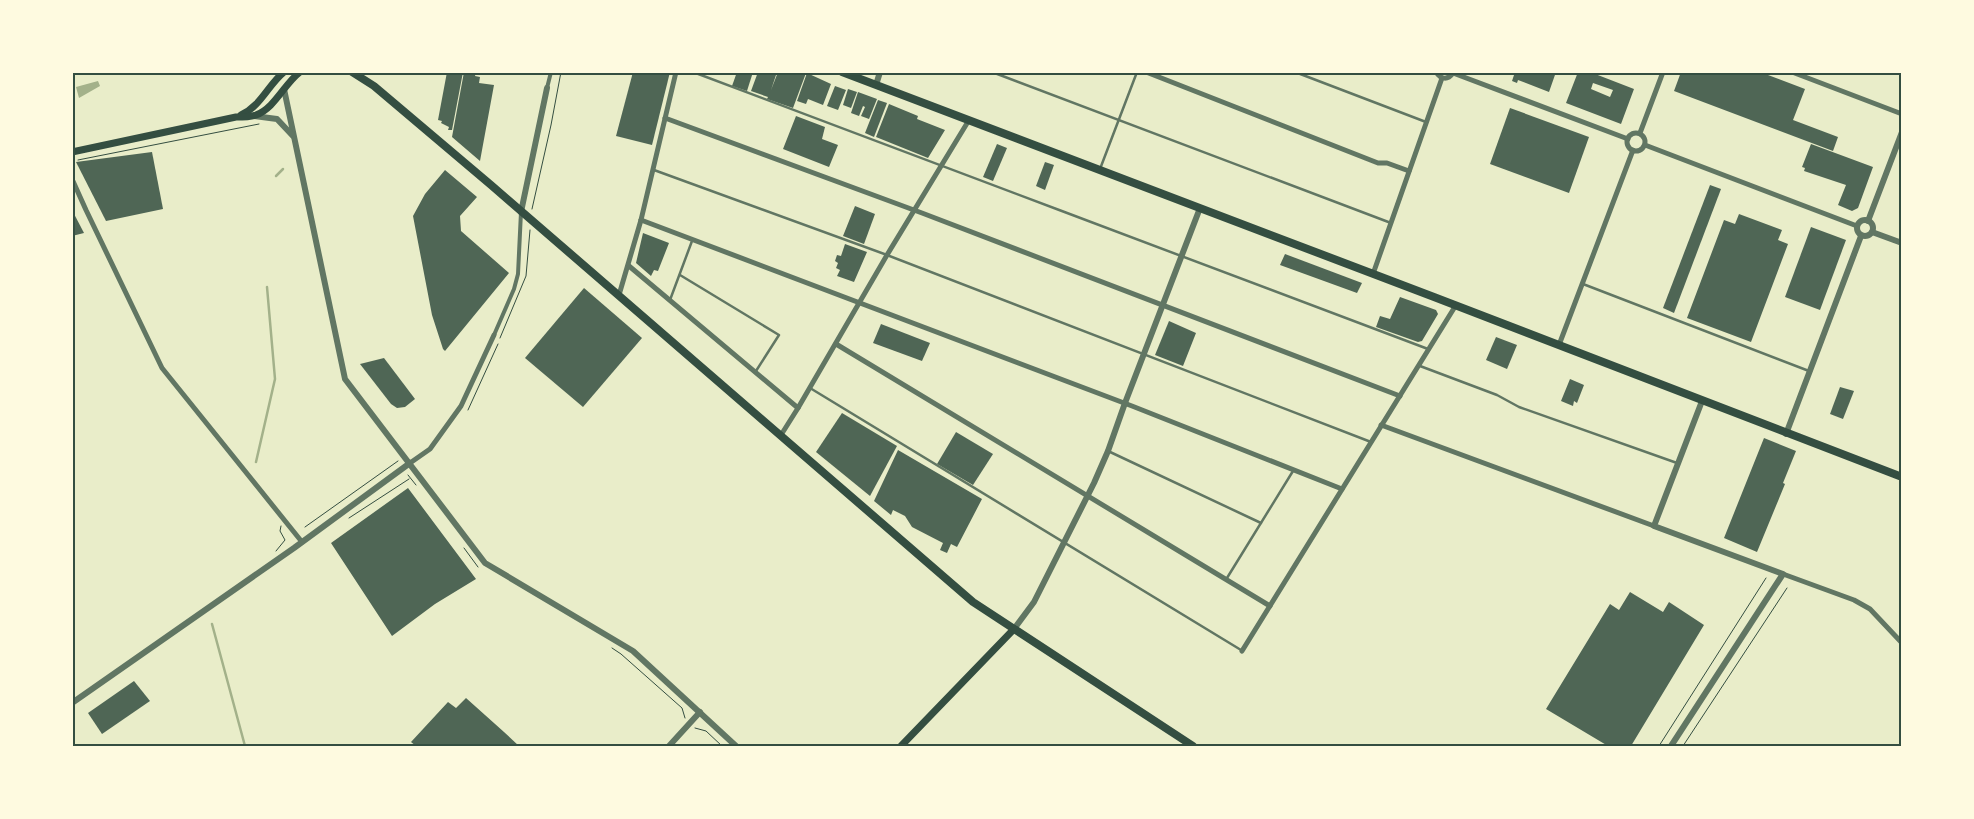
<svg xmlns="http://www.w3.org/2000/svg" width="1974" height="819" font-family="'IBM Plex Sans',sans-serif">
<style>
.water{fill:#a3b18a}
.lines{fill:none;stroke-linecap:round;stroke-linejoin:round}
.stream{stroke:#a3b18a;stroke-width:2.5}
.building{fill:#4f6655;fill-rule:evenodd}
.path{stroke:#344e41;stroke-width:1}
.service{stroke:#617663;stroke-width:2.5}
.pedestrian{stroke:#617663;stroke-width:4}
.minor{stroke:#617663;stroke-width:5}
.tertiary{stroke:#617663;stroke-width:6}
.secondary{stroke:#344e41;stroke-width:7}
.primary{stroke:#344e41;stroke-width:8}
.neatline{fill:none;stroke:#344e41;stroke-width:2}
</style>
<rect width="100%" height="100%" fill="#e9edc9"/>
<polygon class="water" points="98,81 100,86 79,98 76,87"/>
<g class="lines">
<g class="stream">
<polyline points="276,176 283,169"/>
<polyline points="256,462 275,379 267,287"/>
<polyline points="212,624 245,746"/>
</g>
</g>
<g class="building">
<polygon points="447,72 463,72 452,130 448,130 449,127 441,123 442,121 438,120"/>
<polygon points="464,72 476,72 475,76 480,77 479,83 494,85 480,161 452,137"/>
<polygon points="633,72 670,72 652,145 616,136"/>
<polygon points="737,72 753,72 747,91 732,86"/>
<polygon points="758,72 777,72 771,90 778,72 806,73 793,108 767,99 768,97 751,91"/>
<polygon points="1515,72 1556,72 1549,92 1518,80 1517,83 1512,81"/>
<path d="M1578,72H1590L1634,89L1621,124L1566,103ZM1593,83L1613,90L1610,97L1591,89Z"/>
<polygon points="1681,72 1760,72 1805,89 1793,120 1838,137 1833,151 1674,91"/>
<polygon points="807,73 831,84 823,105 808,99 806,104 797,101"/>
<polygon points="835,86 846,90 838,110 827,106"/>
<polygon points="848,89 857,92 851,108 843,105"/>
<polygon points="858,92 877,99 869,119 861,116 865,107 863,106 859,116 851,113"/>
<polygon points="878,100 887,103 874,137 865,133"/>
<polygon points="889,104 918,116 917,119 945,130 928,158 876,137"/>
<polygon points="1510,108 1589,137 1569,193 1490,164"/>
<polygon points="796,116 825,127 822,139 838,145 829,167 783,149"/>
<polygon points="997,144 1007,148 993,181 983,177"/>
<polygon points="1811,144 1873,167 1858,208 1852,211 1838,205 1846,185 1804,171 1805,168 1802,167"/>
<polygon points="152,152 163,209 106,221 76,162"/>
<polygon points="1045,162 1054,165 1045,190 1036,186"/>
<polygon points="445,170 477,197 460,216 461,231 509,273 445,351 443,349 432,315 413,216 425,194"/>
<polygon points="1710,185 1721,189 1674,313 1663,308"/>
<polygon points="855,206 875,214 864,244 843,236"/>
<polygon points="72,210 84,233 72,236"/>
<polygon points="1739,214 1782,230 1778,240 1788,244 1751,342 1687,318 1724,220 1735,224"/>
<polygon points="1811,227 1846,240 1820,310 1785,297"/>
<polygon points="643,233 669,243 658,271 654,270 651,276 636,263"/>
<polygon points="845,244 867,252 854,282 837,276 840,270 836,268 838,263 835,261 837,255 841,256"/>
<polygon points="1285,254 1362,283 1357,293 1280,265"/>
<polygon points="584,288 642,338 583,407 525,358"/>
<polygon points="1400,297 1436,310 1438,314 1422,341 1418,342 1376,327 1380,316 1390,319"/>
<polygon points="1169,321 1196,333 1183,366 1155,355"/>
<polygon points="881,324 930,343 922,361 873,343"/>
<polygon points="1496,337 1517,345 1507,369 1486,360"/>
<polygon points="384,358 415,399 405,407 397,408 391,404 360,364"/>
<polygon points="1570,379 1584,385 1577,403 1574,401 1573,406 1561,401"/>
<polygon points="1840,387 1854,391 1843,419 1830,414"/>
<polygon points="842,413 897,446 870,496 816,452"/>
<polygon points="956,432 993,454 973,485 937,464"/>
<polygon points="1764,438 1796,451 1783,483 1785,484 1757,552 1724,538"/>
<polygon points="898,450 982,499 957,547 951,544 947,553 940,550 943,543 912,527 905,516 893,510 891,515 874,501"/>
<polygon points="408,488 476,579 435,604 392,636 331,543"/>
<polygon points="1630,592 1663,612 1669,602 1704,625 1631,746 1608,746 1546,709 1610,604 1619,610"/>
<polygon points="134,681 150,701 102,734 88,713"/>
<polygon points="466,698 504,732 519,746 416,746 411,742 448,702 456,708"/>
</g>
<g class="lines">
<g class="path">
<polyline points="78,160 259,124"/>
<polyline points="532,209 551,125 561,72"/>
<polyline points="500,338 526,276 530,230"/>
<polyline points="468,410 498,344"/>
<polyline points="408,475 416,485"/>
<polyline points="349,518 409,479"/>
<polyline points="305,527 398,461"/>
<polyline points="464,548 478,567"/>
<polyline points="276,551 285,540 280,531 281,526"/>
<polyline points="612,648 621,654 682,708 685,718"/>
<polyline points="695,728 706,731 722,746"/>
<polyline points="1659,746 1766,578"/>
<polyline points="1683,746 1787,588"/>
</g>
<g class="service">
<path d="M693,72C938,163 1183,258 1428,349"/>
<polyline points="992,72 1391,223"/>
<polyline points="1295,72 1426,122"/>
<polyline points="1100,169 1137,72"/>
<polyline points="654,170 887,255 1371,442"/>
<polyline points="680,275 779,335 756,371"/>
<polyline points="1583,284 1809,371"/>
<polyline points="670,300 692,241"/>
<polyline points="1420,366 1497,395 1519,407 1677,463"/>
<polyline points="810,388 1241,650"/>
<polyline points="1108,451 1261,523"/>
<polyline points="1227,578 1293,471"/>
</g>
<g class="pedestrian">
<polyline points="547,88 551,72"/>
<polyline points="494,335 514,289 518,274 521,212"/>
</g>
<g class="minor">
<polyline points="1146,72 1378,163 1387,163 1409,171"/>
<path d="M1436,72C1441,80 1448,80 1453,73L1628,139"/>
<polyline points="1792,72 1902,114"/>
<polyline points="665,118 922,213 1400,396"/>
<circle cx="1636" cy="142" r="9"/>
<polyline points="1640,133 1663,72"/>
<polyline points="1645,145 1857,226"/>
<polyline points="72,179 86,210 162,368 302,542"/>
<polyline points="641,220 1132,406 1342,489"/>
<polyline points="629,266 798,408"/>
<polyline points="1373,274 1442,78"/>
<polyline points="619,295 641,220 676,72"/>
<polyline points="836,344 1270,606"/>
<polyline points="1559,345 1633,150"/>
<polyline points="1381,425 1654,526"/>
<polyline points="781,435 798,408 887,255 969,120"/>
<polyline points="410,463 430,449 461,406 494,335"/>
<polyline points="1783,574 1854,600 1870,609 1902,643"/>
<polyline points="1242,651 1456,305"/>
</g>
<g class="tertiary">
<polyline points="876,85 880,72"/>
<polyline points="284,89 345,379 485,563 633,651 736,746"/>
<polyline points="254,116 277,119 293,136"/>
<polyline points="521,212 547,88"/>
<circle cx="1865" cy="228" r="8"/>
<polyline points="1868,221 1902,132"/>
<polyline points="1872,232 1902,243"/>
<polyline points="1786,434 1861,236"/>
<polyline points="1014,629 1034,602 1094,483 1108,451 1125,403 1200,208"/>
<polyline points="72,703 294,548 410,463"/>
<polyline points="669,746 700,712"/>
<polyline points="1671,746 1783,574 1654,526 1702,401"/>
</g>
<g class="secondary">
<path d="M241,115C261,106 268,85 284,72"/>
<path d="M72,152L236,117C243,117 250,117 256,115C275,108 284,84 300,72"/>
<polyline points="901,746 1014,629"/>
</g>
<g class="primary">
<polyline points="352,72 374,86 491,185 973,602 1193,746"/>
<polyline points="842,72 1434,297 1902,477"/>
</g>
</g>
<rect width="1974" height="819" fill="none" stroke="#fefae0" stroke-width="148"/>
<rect x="74" y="74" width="1826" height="671" class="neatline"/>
</svg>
